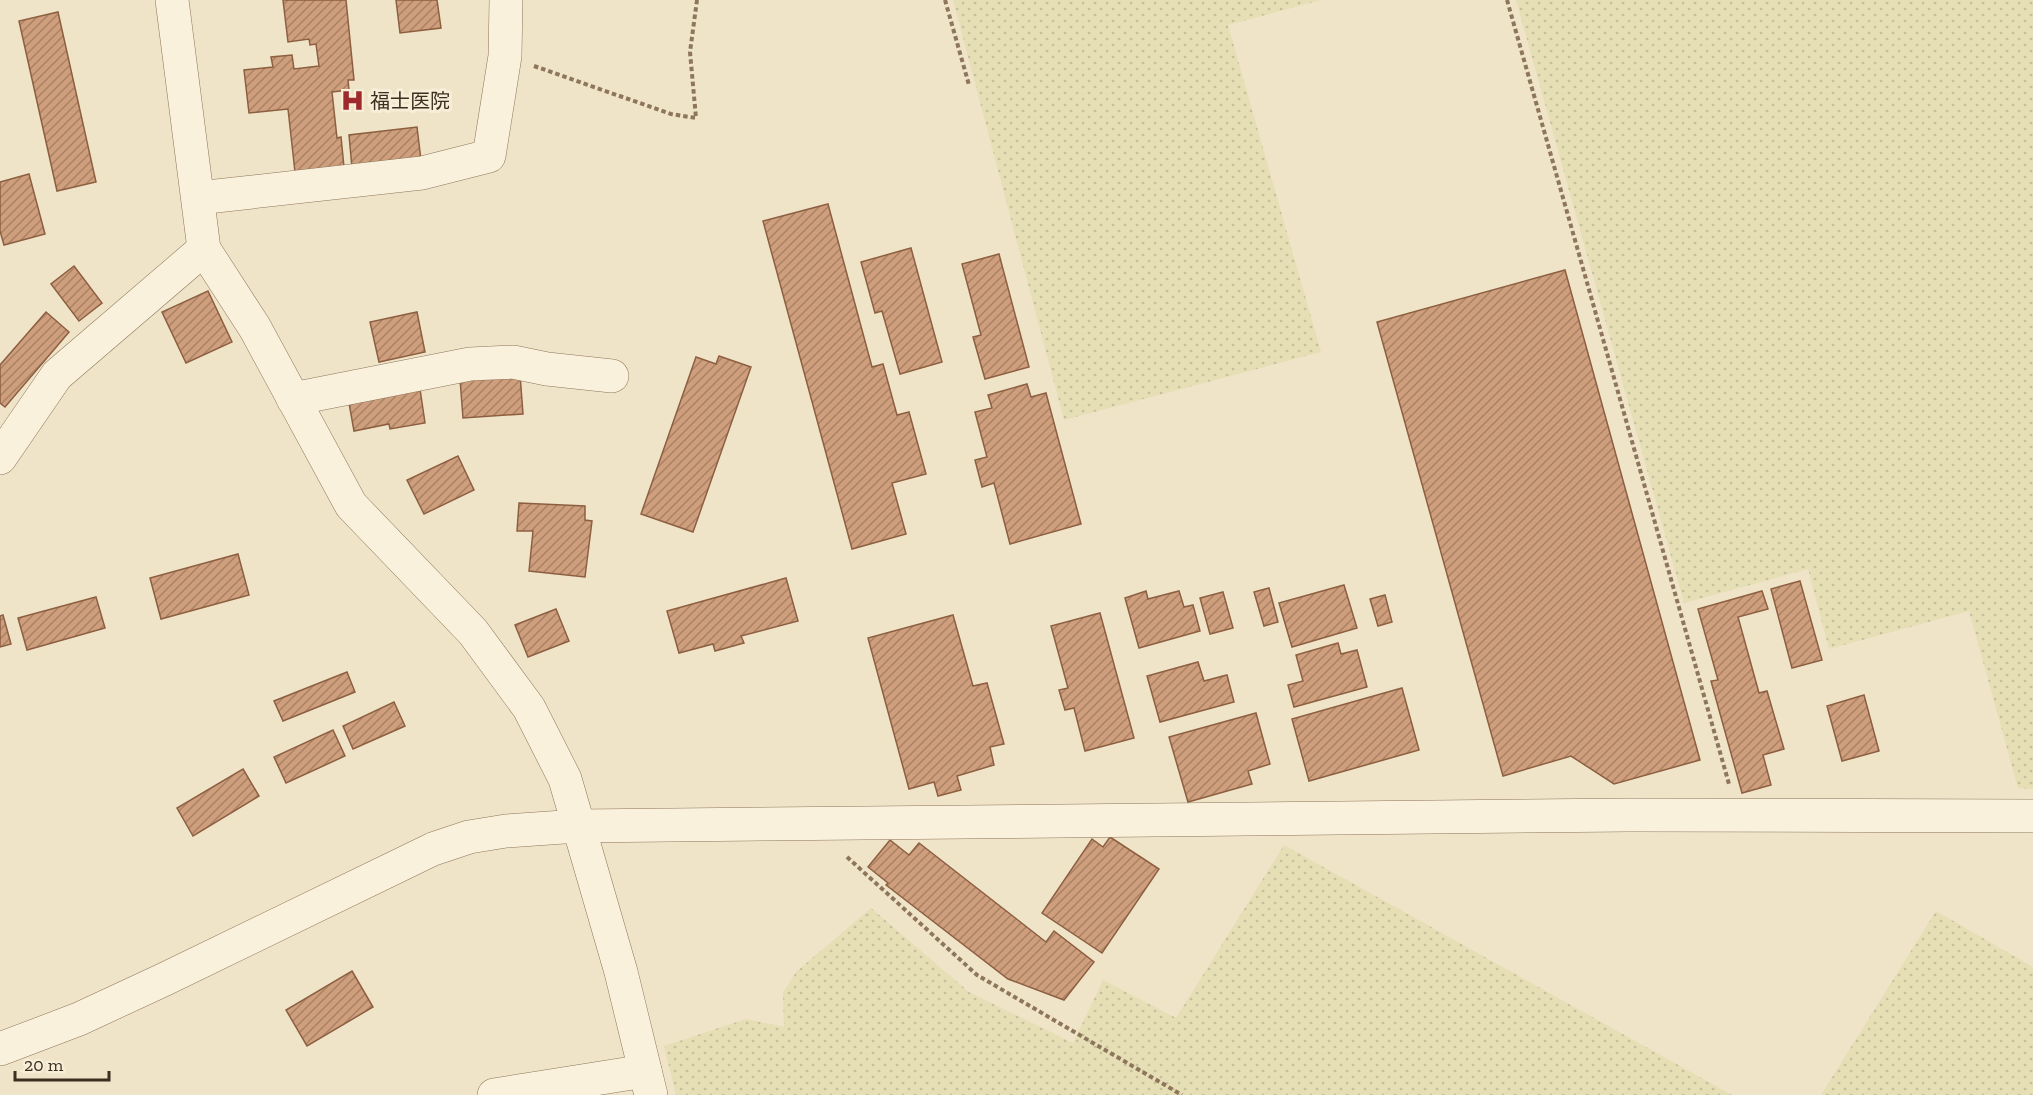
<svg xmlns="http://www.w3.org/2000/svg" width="2033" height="1095" font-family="'Zilla Slab','Noto Sans JP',serif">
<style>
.farmland{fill:url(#farmland-dots)}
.building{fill:url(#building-hatch);stroke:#8d5f41;stroke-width:1.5}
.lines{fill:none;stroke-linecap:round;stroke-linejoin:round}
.minor-casing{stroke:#8d765c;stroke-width:34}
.path{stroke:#8d765c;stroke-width:4;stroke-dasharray:4.5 3;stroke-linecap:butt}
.minor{stroke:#faf1dc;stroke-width:33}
.labels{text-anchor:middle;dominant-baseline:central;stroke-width:6;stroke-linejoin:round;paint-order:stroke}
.poi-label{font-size:20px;fill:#3d2e20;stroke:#f7eed8;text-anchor:start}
</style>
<defs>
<pattern id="farmland-dots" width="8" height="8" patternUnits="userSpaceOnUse" patternTransform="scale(1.5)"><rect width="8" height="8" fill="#e6deb5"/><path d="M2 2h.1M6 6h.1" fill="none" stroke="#c6bf9b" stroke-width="1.8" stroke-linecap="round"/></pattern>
<pattern id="building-hatch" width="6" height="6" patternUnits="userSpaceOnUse" patternTransform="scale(1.5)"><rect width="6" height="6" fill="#cf9f7d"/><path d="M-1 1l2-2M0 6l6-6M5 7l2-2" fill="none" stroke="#a98266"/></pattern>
</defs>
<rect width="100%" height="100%" fill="#f0e4c8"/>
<g class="farmland">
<polygon points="953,0 1321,0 1228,25 1321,352 1064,420"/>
<polygon points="1516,0 2033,0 2033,789 2018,788 1969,611 1829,649 1808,569 1684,603"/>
<polygon points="1284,845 1732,1095 676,1095 664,1046 746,1019 784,1027 783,993 796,972 871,908 969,992 1073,1043 1103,980 1176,1018"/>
<polygon points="1936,911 2033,967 2033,1095 1821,1095"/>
</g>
<g class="building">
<polygon points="283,0 346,0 354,80 348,80 349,90 332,92 337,138 341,137 344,167 295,172 288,109 249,113 244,70 273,67 271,57 292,55 294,69 319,66 316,44 310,45 309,39 288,42"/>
<polygon points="396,0 437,0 441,28 400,33"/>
<polygon points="58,12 96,182 57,191 19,21"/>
<polygon points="417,127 421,160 352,168 349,135"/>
<polygon points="29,174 45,234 4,245 0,231 0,182"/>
<polygon points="828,204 872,367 883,364 897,415 909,412 926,474 892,483 906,534 852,549 763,221"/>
<polygon points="911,248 942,362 900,374 882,311 875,313 861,262"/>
<polygon points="999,254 1029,367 985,379 973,337 981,335 962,264"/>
<polygon points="74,266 102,303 79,321 51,284"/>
<polygon points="1565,270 1700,760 1614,784 1571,756 1503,776 1377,322"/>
<polygon points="208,291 232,342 186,363 162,312"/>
<polygon points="46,312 69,332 5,407 0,403 0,365"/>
<polygon points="417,312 425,352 379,362 370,322"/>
<polygon points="719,356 751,367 693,532 641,514 696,357 716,364"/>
<polygon points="520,374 523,414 463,418 460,379"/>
<polygon points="1027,384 1031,397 1046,393 1081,524 1010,544 994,483 982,487 975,460 987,457 975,412 992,408 988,395"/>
<polygon points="420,389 425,423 390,429 389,424 354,431 347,392"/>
<polygon points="458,456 474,490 424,514 407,480"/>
<polygon points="519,503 585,506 585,520 592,521 585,577 529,571 533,531 517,531"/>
<polygon points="238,554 249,595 161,619 150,578"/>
<polygon points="786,578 798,621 741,636 744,643 715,651 713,644 679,653 667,611"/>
<polygon points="1800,581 1822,660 1792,668 1771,589"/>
<polygon points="1344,585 1357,628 1292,647 1279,603"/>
<polygon points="1269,588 1278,622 1264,626 1254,592"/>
<polygon points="1146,591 1148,599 1179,591 1184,607 1193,605 1200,631 1139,648 1125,598"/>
<polygon points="1762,591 1768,609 1738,617 1759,693 1767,691 1784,749 1763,755 1771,785 1742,793 1711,681 1718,680 1698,609"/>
<polygon points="1223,592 1233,628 1210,634 1200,598"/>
<polygon points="1385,595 1392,622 1378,626 1370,599"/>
<polygon points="96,597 105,628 27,650 18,618"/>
<polygon points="556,609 569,641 528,657 515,625"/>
<polygon points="1100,613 1134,738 1085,751 1074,708 1065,710 1059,690 1068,688 1051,626"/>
<polygon points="3,615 11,644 0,647 0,616"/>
<polygon points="953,615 973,686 987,683 1004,744 990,747 994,765 957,776 961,790 938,796 934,782 909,789 868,638"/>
<polygon points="1338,643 1341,654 1357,650 1367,687 1294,707 1288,685 1303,681 1296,655"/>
<polygon points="1198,662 1204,681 1227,675 1234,702 1160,722 1147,676"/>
<polygon points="347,672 355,692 283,721 274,701"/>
<polygon points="1402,688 1419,750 1309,781 1292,719"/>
<polygon points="1864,695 1879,751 1842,761 1827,706"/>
<polygon points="394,702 405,726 353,749 343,726"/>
<polygon points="1256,713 1270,764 1248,771 1252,784 1188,802 1169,737"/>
<polygon points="333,730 345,756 286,783 274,757"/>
<polygon points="243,769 259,796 193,836 177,808"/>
<polygon points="1110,837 1159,869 1102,953 1042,913 1092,839 1103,847"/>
<polygon points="890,840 909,855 919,843 1046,942 1054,931 1094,962 1064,1000 1008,979 886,885 888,883 868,867"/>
<polygon points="352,971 373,1007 307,1046 286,1010"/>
</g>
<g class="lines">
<defs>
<g id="minor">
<polyline points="172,0 204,249 255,328 351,505 473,632 529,708 565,779 621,972 651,1095"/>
<polyline points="198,198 422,173 489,156 505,56 506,0"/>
<polyline points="293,399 470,364 513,362 547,369 612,376"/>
<polyline points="0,458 57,375 204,249"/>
<polyline points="0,1049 79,1019 163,980 433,849 469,837 506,831 578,826 1629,815 2033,816"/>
<polyline points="494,1095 645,1071"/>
</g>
</defs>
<use href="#minor" class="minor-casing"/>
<g class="path">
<polyline points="945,0 969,85"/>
<polyline points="1507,0 1729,784"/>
<polyline points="534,66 671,114 696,118 690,52 697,0"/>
<polyline points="847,857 977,975 1182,1095"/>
</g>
<use href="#minor" class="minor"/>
</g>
<defs>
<symbol id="hospital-bare" viewBox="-9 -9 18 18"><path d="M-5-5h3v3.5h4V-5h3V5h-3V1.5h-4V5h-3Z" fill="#9e2a2b" stroke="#f7eed8" stroke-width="2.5" paint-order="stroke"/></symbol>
</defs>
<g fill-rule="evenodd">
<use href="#hospital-bare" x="336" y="84" width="33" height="33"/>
</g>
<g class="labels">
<g class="poi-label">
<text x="370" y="101">福士医院</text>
</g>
</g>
<path d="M15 1071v9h94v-9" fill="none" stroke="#3d2e20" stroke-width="3"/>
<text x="24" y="1071" font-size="18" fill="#3d2e20" stroke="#f7eed8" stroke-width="4.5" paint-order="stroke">20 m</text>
</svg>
